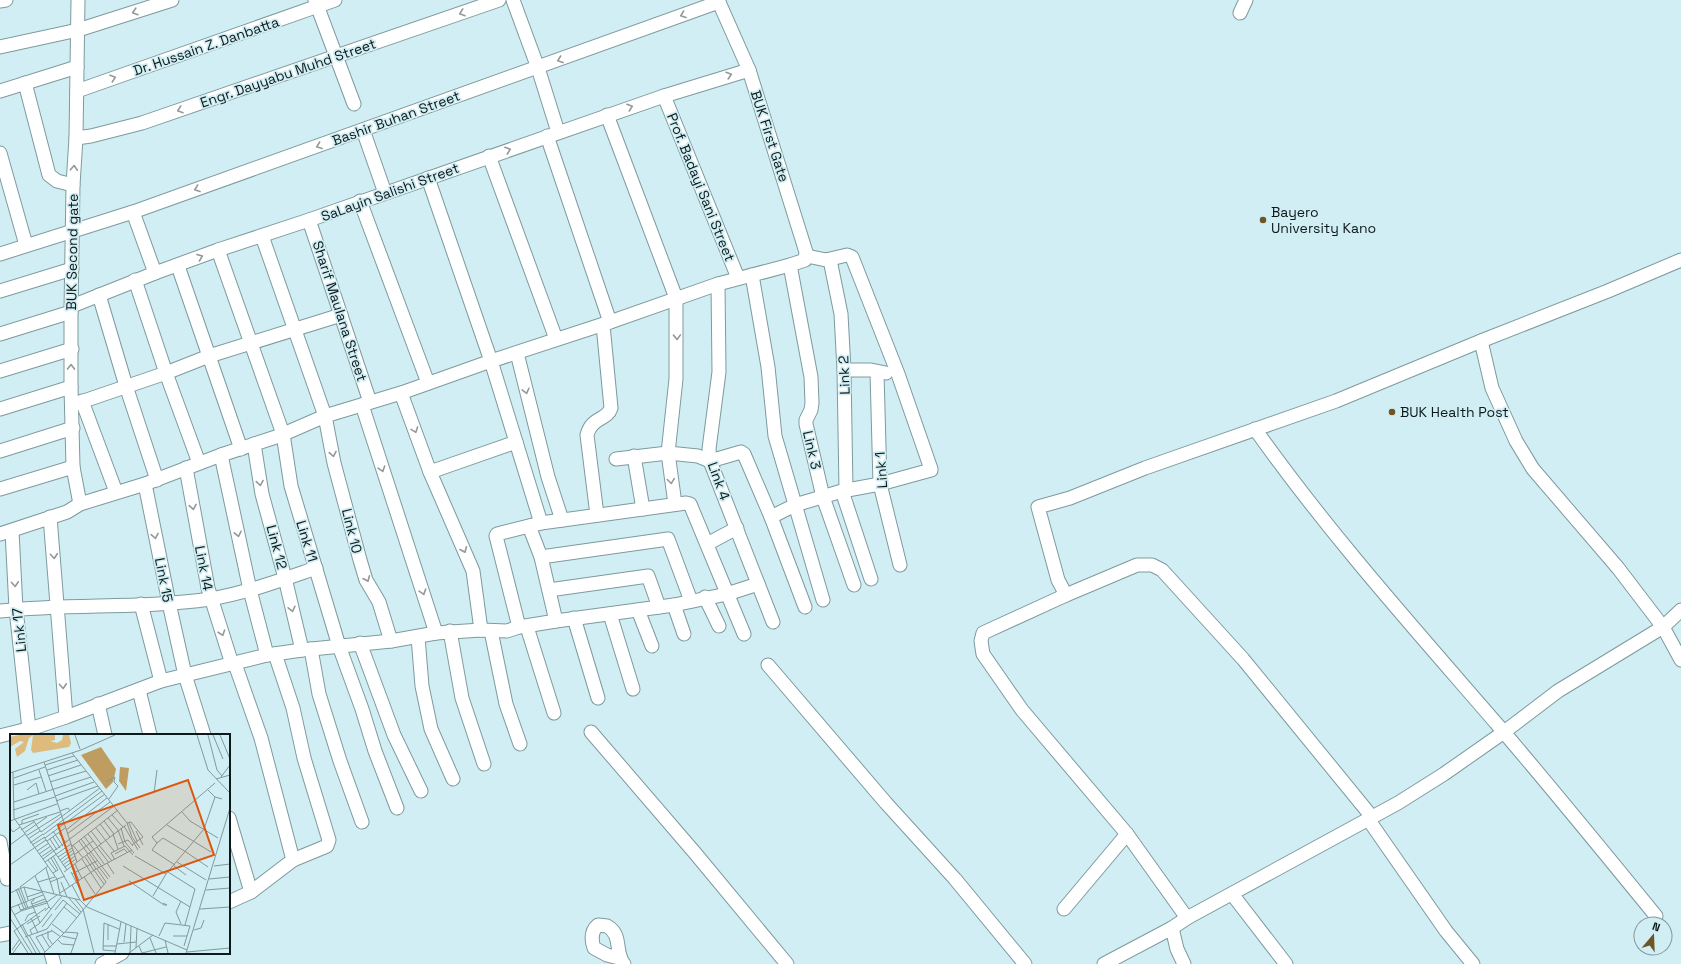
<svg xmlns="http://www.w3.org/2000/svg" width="1681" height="964" font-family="'Space Grotesk',sans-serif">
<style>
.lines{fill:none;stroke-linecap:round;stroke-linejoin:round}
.minor-casing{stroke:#7e9a9e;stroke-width:15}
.minor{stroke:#fff;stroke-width:13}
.oneway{stroke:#939898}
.poi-dot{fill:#6e5526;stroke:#d0eef3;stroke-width:1.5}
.labels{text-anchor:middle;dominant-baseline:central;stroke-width:3.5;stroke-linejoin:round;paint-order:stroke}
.street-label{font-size:14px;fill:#0e191b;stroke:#d0eef3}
.poi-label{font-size:14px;fill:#0e191b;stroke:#d0eef3;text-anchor:start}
.inset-road{fill:none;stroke:#82999d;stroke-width:1}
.view{fill:#dd560d;fill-opacity:0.15;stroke:#dd560d;stroke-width:2}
.inset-edge{fill:none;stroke:#0e191b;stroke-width:2}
</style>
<rect width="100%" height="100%" fill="#d0eef3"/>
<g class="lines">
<defs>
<g id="minor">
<polyline points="78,0 76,138 73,185 71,312 71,387 73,467 80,504"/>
<polyline points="315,0 354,104"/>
<polyline points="513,0 538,68 558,132"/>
<polyline points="0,1 6,0"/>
<polyline points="1240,13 1246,0"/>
<polyline points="0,47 78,30 172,0"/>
<polyline points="25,83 49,175 57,181 73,185"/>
<polyline points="0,91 77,67"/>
<polyline points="77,91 335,0"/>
<polyline points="664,96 738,278"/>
<polyline points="607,115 676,298 676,379 668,453 675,504"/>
<polyline points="363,130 385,193"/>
<polyline points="547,136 610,322"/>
<polyline points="76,138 91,136 142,123 499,0"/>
<polyline points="0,153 26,245"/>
<polyline points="489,156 556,339"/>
<polyline points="428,178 491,361 541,523"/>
<polyline points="360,201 428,383"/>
<polyline points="133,212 155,273"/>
<polyline points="309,220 370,402"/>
<polyline points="262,236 325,416 334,463 360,560 366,580 379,602 391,641"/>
<polyline points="218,250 283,434 291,486 339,646 362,709 375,751 397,808"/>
<polyline points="0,254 133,212 719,2"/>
<polyline points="830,260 841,314 844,370 846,490"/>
<polyline points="790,265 811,377 812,403 811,410 806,420 806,424 823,497 854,585"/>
<polyline points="178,266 241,449"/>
<polyline points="752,275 768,367 775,436 823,600"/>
<polyline points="135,280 166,373 199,463"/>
<polyline points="718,284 719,372 709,449 710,461 773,622"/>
<polyline points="0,291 72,269"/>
<polyline points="99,295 126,386 157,480"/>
<polyline points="72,306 155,273 218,250 309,220 664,96 749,70"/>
<polyline points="0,334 71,312"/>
<polyline points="1481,341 1492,388 1516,441 1533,469 1618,568 1663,627 1681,660"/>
<polyline points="517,353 548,477 562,520"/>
<polyline points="844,370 871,370 886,373"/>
<polyline points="0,371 72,349"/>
<polyline points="877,372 880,484 900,565"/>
<polyline points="401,393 430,472 473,571 481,630"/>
<polyline points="82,401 116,492"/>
<polyline points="72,405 166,373 209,356 341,315"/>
<polyline points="362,405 436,633"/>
<polyline points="0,409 71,387"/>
<path d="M1255,429C1328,532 1413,627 1496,723C1550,786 1603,851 1656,916"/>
<polyline points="254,444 262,494 285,578 302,650"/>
<polyline points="0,451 73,428"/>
<polyline points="221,455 250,590 267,655"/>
<polyline points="634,456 643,509"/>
<polyline points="616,459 668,453 698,456 710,461 741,452 744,454 771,517 805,607"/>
<polyline points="186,468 208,588 232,664"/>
<polyline points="430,472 516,442"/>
<polyline points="145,484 169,603 185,675 204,735"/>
<polyline points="0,489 73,467"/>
<polyline points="842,491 871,579"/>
<path d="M597,515L587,435C592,416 607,421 611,408L603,325"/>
<polyline points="50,517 66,717"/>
<polyline points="771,517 795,505 842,491 880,484 931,470 931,469 898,374 852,257 847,255 826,260 807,256"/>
<polyline points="529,526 541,557 556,621"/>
<polyline points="12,531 16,609 29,729"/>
<polyline points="0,534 67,512 80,504 145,484 221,455 279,436 325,416 401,393 491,361 610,322 718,284 790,265 805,260 806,252 749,70 718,0"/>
<polyline points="707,544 737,528"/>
<polyline points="541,557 668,539 691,601"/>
<polyline points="549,590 648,576 659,607"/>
<polyline points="1066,595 983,633 981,641 983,654 1022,710 1127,834 1187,918"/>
<polyline points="705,597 719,626"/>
<polyline points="141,604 161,681"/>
<polyline points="674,605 684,634"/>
<polyline points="638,610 652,646"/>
<path d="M0,611C70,603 141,609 210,599C246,593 281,580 316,568"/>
<polyline points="610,614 633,689"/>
<polyline points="574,618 598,698"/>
<polyline points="519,627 496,536 497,534 541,523 686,503 690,504 744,634"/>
<polyline points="527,627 554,713"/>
<polyline points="450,631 462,698 484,764"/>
<polyline points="491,631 506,704 520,744"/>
<polyline points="418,637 422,686 431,729 453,779"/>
<polyline points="360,643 394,735 421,791"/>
<polyline points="311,649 319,694 340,761 362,822"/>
<polyline points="235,664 261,738 293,860"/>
<polyline points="768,665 886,803 955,879 1025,964"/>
<polyline points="139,690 150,735"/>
<polyline points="98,704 105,735"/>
<polyline points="591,732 695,853 787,964"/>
<polyline points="0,736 36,727 66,717 161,681 267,655 302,650 391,641 436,633 481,630 507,631 519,627 556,621 674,605 727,594 758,584"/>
<polyline points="1372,817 1243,659 1162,570 1152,565 1137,565 1066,595 1058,580 1038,507 1070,498 1145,468 1336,401 1481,341 1608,291 1681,260"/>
<polyline points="229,818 251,892"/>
<polyline points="1368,819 1446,931 1473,964"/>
<polyline points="0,842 7,879"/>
<polyline points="1232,894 1286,964"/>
<polyline points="229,902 251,892 293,860 327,846 329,840 304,758 293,708 275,654"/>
<polyline points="1064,909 1127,834"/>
<polyline points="1172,928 1177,949 1184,964"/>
<polyline points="0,935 11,933"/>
<polyline points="51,953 54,964"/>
<path d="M619,958L607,955L594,948C591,939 591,931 598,925L607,926C623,935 614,952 624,964"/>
<polyline points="102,964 122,953"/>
<polyline points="1104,964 1172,928 1187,918 1398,803 1444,774 1504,732 1558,691 1663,627 1681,610"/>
</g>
</defs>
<use href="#minor" class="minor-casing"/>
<use href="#minor" class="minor"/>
</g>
<defs><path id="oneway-chevron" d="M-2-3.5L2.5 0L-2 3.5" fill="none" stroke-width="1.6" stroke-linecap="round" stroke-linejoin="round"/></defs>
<g class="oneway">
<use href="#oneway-chevron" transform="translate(135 12) rotate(163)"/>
<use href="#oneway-chevron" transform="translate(462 13) rotate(161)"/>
<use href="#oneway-chevron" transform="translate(683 15) rotate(160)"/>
<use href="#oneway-chevron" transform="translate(560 60) rotate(160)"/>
<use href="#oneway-chevron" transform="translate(729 75) rotate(-17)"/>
<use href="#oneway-chevron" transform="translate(113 78) rotate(-19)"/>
<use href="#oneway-chevron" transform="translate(630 107) rotate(-19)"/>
<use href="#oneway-chevron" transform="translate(180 110) rotate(161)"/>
<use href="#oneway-chevron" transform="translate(319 146) rotate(160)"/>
<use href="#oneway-chevron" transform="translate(508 150) rotate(-19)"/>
<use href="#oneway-chevron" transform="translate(74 168) rotate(-87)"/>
<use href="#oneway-chevron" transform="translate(197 189) rotate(160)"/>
<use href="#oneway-chevron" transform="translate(200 257) rotate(-21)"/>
<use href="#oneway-chevron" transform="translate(677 337) rotate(88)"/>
<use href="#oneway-chevron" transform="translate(71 367) rotate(-89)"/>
<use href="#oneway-chevron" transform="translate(526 391) rotate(76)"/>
<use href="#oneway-chevron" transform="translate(415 430) rotate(70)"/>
<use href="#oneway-chevron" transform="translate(333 454) rotate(79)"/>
<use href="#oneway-chevron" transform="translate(382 469) rotate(72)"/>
<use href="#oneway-chevron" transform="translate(671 481) rotate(82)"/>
<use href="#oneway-chevron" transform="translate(260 483) rotate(81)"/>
<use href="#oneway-chevron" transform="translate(193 507) rotate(80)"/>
<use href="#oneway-chevron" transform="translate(238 534) rotate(78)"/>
<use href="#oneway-chevron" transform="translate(155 536) rotate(79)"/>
<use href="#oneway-chevron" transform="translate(464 550) rotate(67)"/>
<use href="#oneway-chevron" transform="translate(54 556) rotate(85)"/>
<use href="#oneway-chevron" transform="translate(367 579) rotate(67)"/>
<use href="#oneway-chevron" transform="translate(15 584) rotate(86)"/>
<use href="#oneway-chevron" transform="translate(423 592) rotate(72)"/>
<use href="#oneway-chevron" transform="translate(292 609) rotate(77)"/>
<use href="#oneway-chevron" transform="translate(222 633) rotate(71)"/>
<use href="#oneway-chevron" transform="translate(63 686) rotate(86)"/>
</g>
<g class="poi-dot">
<circle cx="1263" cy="220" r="4"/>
<circle cx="1392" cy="412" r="4"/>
</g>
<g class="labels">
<g class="street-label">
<text transform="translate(206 46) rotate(-19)">Dr. Hussain Z. Danbatta</text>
<text transform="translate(288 73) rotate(-19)">Engr. Dayyabu Muhd Street</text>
<text transform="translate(396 118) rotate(-20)">Bashir Buhan Street</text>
<text transform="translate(770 136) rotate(72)">BUK First Gate</text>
<text transform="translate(701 187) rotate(68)">Prof. Badayi Sani Street</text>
<text transform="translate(390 192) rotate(-20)">SaLayin Salishi Street</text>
<text transform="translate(72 252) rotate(-89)">BUK Second gate</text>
<text transform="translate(340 311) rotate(72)">Sharif Maulana Street</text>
<text transform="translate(844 375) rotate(-92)">Link 2</text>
<text transform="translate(812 450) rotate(77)">Link 3</text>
<text transform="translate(881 470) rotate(-94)">Link 1</text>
<text transform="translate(719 481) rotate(70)">Link 4</text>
<text transform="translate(352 531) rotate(76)">Link 10</text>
<text transform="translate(307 541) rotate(73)">Link 11</text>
<text transform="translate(277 547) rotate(75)">Link 12</text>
<text transform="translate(204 568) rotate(79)">Link 14</text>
<text transform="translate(164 580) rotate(79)">Link 15</text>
<text transform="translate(19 630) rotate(-96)">Link 17</text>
</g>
<g class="poi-label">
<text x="1271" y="212">Bayero<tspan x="1271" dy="16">University Kano</tspan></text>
<text x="1400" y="412">BUK Health Post</text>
</g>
</g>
<g transform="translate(10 734)">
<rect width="220" height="220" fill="#d0eef3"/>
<path d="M91,13L106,35L103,48L96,55L71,21ZM110,33L119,34L116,57L109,47Z" fill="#bf9d60"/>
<path d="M9,1H45V6L40,7L47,9L52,6L53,1H59L61,9L59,13L23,19L21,16L23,1L19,4L15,17L7,23L5,15L14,8L10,7L0,13V3Z" fill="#debb7d"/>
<path class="inset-road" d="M65,1L70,15M187,1L198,36L220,59M198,1L207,36L212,42M203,1L213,25M210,1L220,25M62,19L117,89L122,103L130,114M34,28L67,128M35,31L64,22M29,36L36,57M37,36L68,26M3,38L4,84L47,145L50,161M0,39L71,16L105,1M38,42L71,31M211,43L220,31M4,44L35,33M206,45L220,41M40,48L76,37M96,48L105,43L104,48L108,52L99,65M4,51L31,43M17,56L26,49L29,60M198,56L205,63L212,65M144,59L147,36M45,62L84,48M46,67L88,52M4,68L81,43M3,76L45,63M50,77L58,74L60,77M172,78L180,87L208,104M102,81L113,93M98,84L108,96L114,112M23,86L31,98M0,87L47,70M94,87L104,100M117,89L121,88L133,103L122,111M119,89L127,107M12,90V86L29,80M90,90L100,103M9,91L50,78M157,91L201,118M114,92L128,116M0,94L3,98L10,93M86,94L104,117M111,94L115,108L124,119M11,96L24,88M56,96L97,64M43,97L53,112M81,97L91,110M126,97L133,111M31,98L90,54M14,99L37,83M49,99L56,109M57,100L100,68M78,100L87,112M103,100L108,115M33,101L92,57M16,102L51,80M74,102L95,131M34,103L57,136M43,103L50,114M35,104L95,60M18,105L30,97M40,105L47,116M71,105L100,143M37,107L55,94M69,107L78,120M20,109L33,100M147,109L142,116L165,131M108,110L118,106L123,112M0,111L15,100M22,111L35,103M63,111L73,124M89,111L102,127M61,113L108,76M87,113L99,129M24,114L36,106M27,117L39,109M176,118L153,104L147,109L142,103L205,49M176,118L198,133M79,119L89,134M29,120L41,112M105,120L114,115L118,119M64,121L83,107M77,121L86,135M43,122L60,153M125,122L156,140M31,123L43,115M48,123L62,114M75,123L84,137M41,124L48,136L43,139M33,125L104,72M72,125L91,154M38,126L46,137M50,126L63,116M105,126L101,119L115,112L123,121M35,128L61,110M52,128L64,119M167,128L196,146M97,129L104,140M65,130L72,145M0,131L24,114M53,131L65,122M63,132L69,147M113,132L180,173M164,132L176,141M204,132L220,130M55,133L66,125M89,133L98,145M36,134L44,160M84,136L94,150M54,138L116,91M61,138L72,159M158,138L185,155L175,191M62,140L87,127M25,142L39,173M74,143L85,160M199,145L220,143M28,148L45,143M40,148L55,142M51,148L57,163M122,149L119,147L154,171H157L153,169M62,151L70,166M14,153L18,166M8,154L16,174M6,155L14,175M196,156L220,154M0,159L14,153L70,166L77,173L177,216M50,159L86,135L122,116M143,162L156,140L194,95L205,63M17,163L32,158M59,164L71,178M65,165L73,175L84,219M37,168L47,161M22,170L35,165M0,173L26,219M54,173L67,184M0,174L33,161M18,174L10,153L38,132M190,175L220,173M11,176L37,167M45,176L53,166L70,180M11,177L37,169M35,177L39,173L41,175L52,162M4,181L11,177L8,170M0,184L22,219M21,184L28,199M15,187L18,181L25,178M30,189L41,175M12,190L18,202M17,190L30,182M42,190L54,199M98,190V206M171,190L166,178L171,167M32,193L42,180M41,196L51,203M184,196L191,194L194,186M38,197V204L43,211M55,198L68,199L61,219M22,200L20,196L30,189L21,168L24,166V164M19,201L30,219M32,201L40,214M52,202L66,205M149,202L155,189L180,192L174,212M163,202H177M15,203L37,195L57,169M140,204L146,219M48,206L52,210L64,211M155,206L158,219M114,208L116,190M107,210L126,208M93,212H106M129,212L132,219L156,213M126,214L127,194M2,216L9,206M105,217L93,216L94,189L109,195M35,218L26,203L42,197M177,218L220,214M3,219L11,208M18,219L4,197L36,174M34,219L55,198L96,148L87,135M105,219L111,188M119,219L143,201M120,219L121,192M176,219L220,74"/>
<path class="view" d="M178,46L204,121L74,166L48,91Z"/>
<rect width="220" height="220" class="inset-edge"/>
</g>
<g transform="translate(1653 936) rotate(19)"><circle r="19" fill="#d0eef3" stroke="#82999d"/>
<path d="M0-3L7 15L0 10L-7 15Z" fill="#6e5526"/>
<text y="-6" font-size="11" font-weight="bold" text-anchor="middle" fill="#0e191b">N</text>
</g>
</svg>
